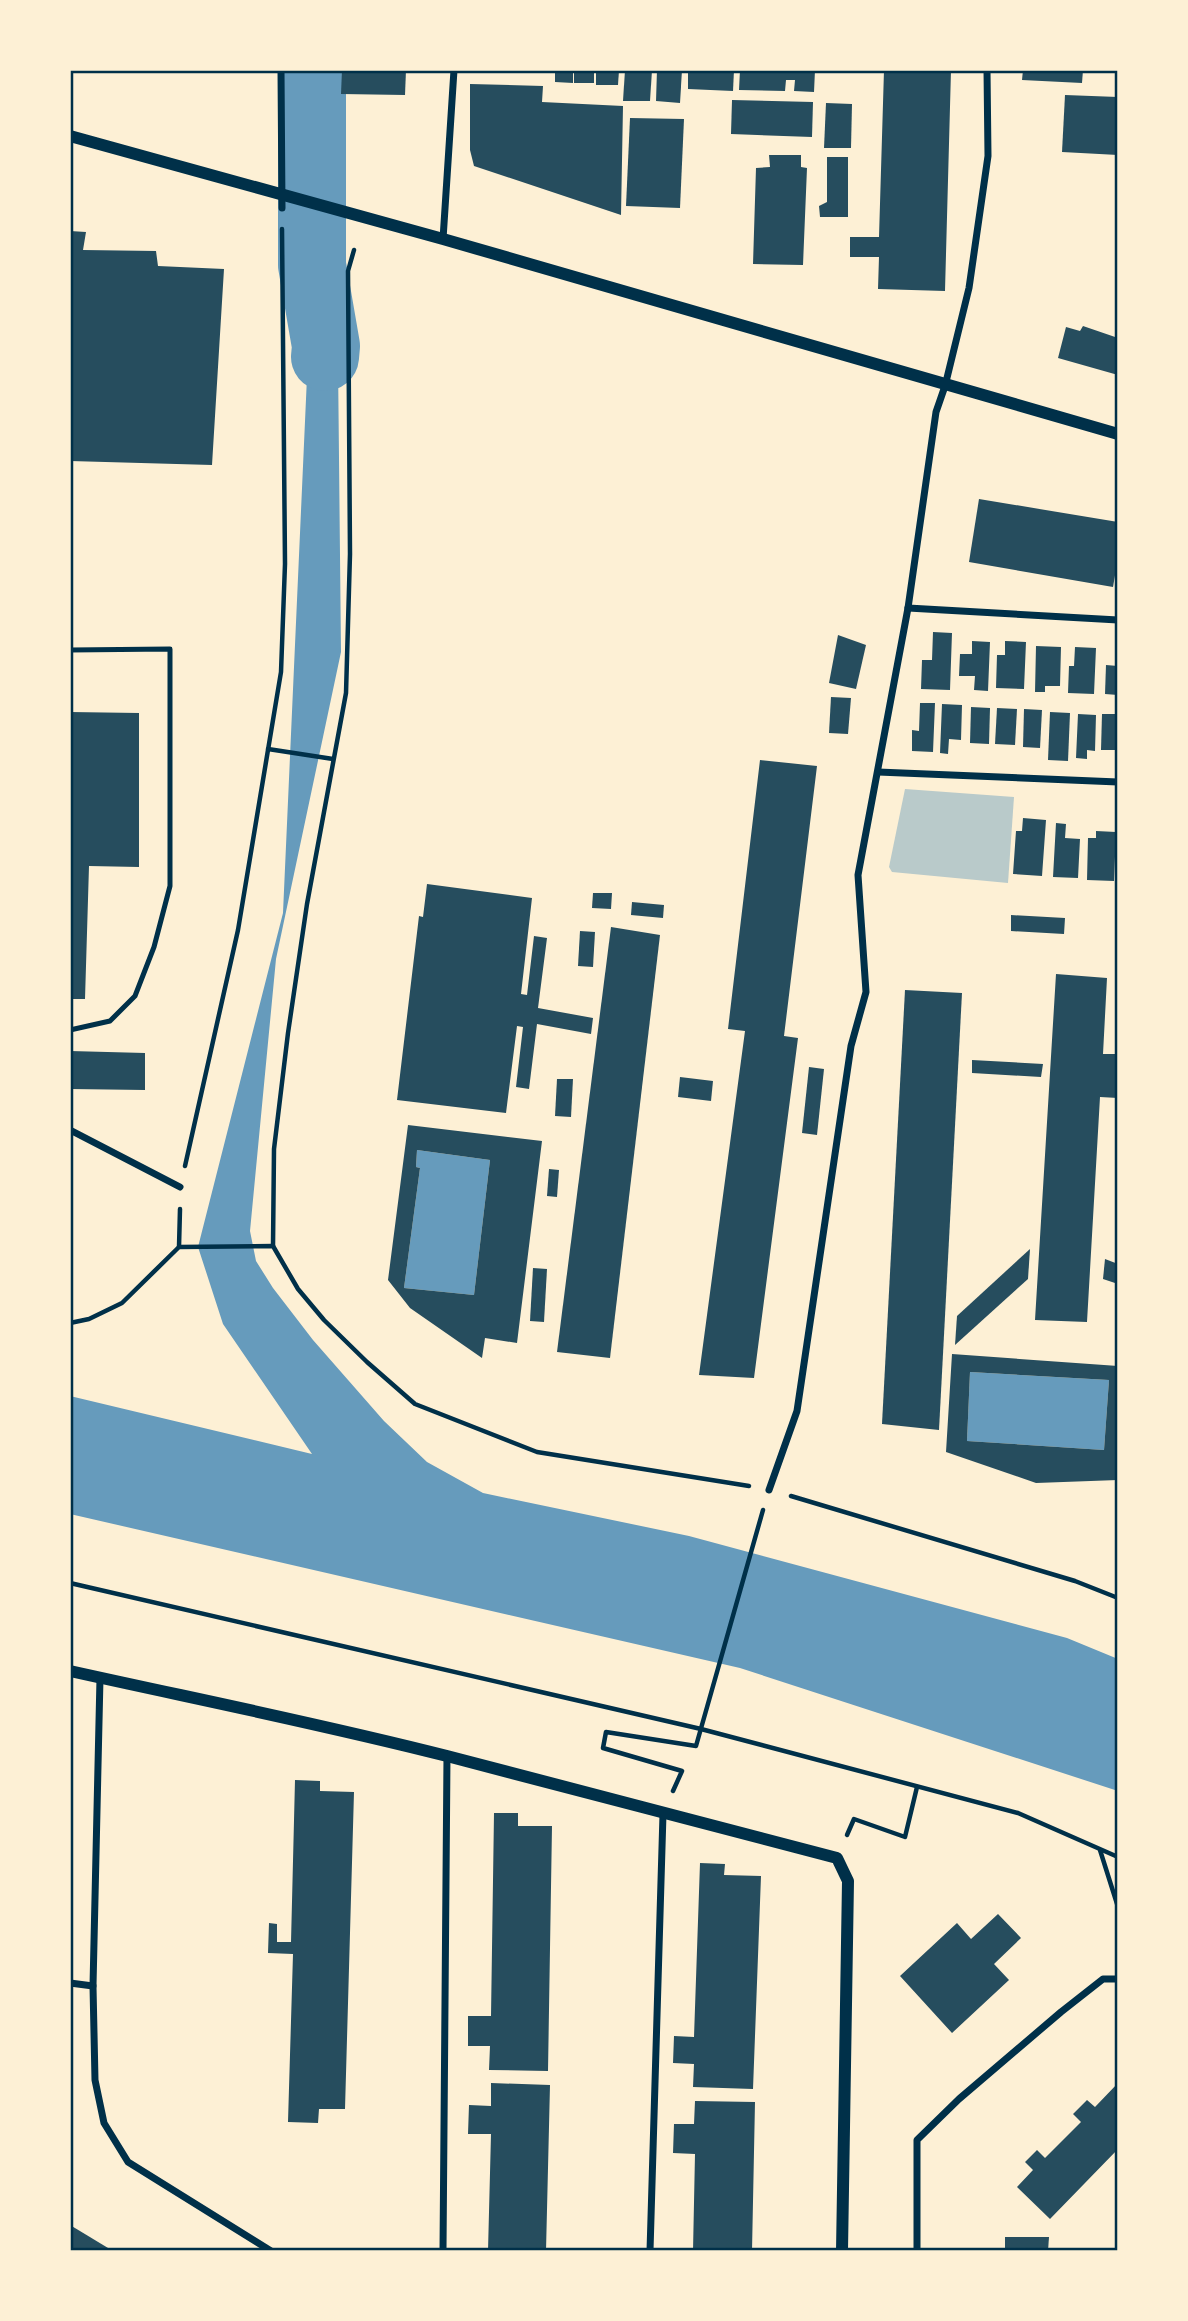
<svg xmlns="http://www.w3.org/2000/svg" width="1188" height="2321" font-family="'Space Grotesk',sans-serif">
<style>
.green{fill:#b9caca}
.water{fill:#669bbc}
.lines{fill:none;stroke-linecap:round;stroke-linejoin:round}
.river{stroke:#669bbc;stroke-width:68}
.building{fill:#264d5e;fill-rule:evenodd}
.path{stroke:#003049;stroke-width:4.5}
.service{stroke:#003049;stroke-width:5}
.minor{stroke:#003049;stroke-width:7}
.tertiary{stroke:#003049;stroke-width:12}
.neatline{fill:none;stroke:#003049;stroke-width:2.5}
</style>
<rect width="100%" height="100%" fill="#fdf0d5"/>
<polygon class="green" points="905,789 1014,797 1008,883 892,872 889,867"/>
<g class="water">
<polygon points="315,70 335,70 341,652 276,959 250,1231 256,1261 273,1288 313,1340 384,1421 427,1462 483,1493 689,1536 1067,1638 1118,1659 1118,1791 740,1668 70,1514 70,1396 312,1454 223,1324 198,1247 283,913 312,265"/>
<polygon points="417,1150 490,1160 474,1295 404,1288 420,1168 416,1167"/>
<polygon points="970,1372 1109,1380 1104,1450 967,1441"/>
</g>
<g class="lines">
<polyline class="river" points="312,70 312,265 326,346 325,357"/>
</g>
<g class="building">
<polygon points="342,70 406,70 405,95 341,94"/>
<polygon points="555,70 573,70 573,83 555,82"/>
<rect x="574" y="70" width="20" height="13"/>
<polygon points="596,70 619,70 618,85 596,85"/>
<polygon points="625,70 652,70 650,101 623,101"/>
<polygon points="657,70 682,70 680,103 656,101"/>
<polygon points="688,70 734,70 733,91 688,89"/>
<polygon points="740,70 815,70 814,92 794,91 795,80 786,80 785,91 739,90"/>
<polygon points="884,70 951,70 945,291 878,289 879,257 850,257 850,237 879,237"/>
<polygon points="1023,70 1083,70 1082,83 1022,80"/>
<polygon points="470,84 543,86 542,102 623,106 621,215 474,166 470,150"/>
<polygon points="1065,95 1118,97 1118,155 1062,152"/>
<polygon points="732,100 813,102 812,137 731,134"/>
<polygon points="826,103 852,104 851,148 824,148"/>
<polygon points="630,118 684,119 680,208 626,206"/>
<polygon points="769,155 801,155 801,167 807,168 803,265 753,264 756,168 770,167"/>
<polygon points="827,157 848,157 848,217 820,217 819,206 827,202"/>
<polygon points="70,231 86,232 83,250 156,251 158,266 224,269 212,465 70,461"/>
<polygon points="1083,326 1118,338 1118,375 1058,358 1066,327 1080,331"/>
<polygon points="979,499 1118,522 1118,558 1113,587 969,562"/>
<polygon points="933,632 952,633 950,690 921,689 922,660 932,660"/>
<polygon points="838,635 866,645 856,689 829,683"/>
<polygon points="972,641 990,642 988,691 974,690 975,676 959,676 960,654 972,654"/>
<polygon points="1005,641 1026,642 1024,689 996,688 997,655 1005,655"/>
<polygon points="1036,646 1061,647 1060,686 1045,686 1045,692 1035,692"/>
<polygon points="1075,647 1096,648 1094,694 1068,693 1069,666 1074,666"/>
<polygon points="1106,665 1118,666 1118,695 1105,694"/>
<polygon points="831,697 851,698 848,734 829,733"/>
<polygon points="920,703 935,703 933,752 912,751 912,730 919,731"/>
<polygon points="942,704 962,705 961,740 949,739 948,754 940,753"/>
<polygon points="971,707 990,708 989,744 970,743"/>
<polygon points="997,708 1017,709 1015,745 995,744"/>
<polygon points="1024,709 1042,710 1040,748 1023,747"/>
<polygon points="70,712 139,713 139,867 89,866 85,999 70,999"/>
<polygon points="1050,712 1070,713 1068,761 1048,760"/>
<polygon points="1078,714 1096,715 1095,751 1087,750 1087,759 1076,758"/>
<polygon points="1102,714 1118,714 1118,750 1101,750"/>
<polygon points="760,760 817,766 784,1036 798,1038 754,1378 699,1375 745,1031 728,1029"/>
<polygon points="1023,818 1046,820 1042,876 1013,874 1016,831 1022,831"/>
<polygon points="1056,823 1066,824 1065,838 1080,839 1078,878 1053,877"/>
<polygon points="1096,831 1116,832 1114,881 1087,880 1088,838 1096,838"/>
<polygon points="427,884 532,898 521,994 527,995 534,936 547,938 538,1008 593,1018 591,1034 537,1024 529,1089 516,1087 523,1027 517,1026 506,1113 397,1100 419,916 423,917"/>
<polygon points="593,893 612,893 611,909 592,908"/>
<polygon points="632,902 664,905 663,918 631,915"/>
<polygon points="1011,915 1065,918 1064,934 1011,931"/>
<polygon points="611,927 660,935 610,1358 557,1352"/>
<polygon points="580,931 595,932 593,967 578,966"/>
<polygon points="1056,974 1107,978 1103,1054 1118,1054 1118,1098 1100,1097 1087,1322 1035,1320"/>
<polygon points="905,990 962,993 939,1430 882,1424"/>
<polygon points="70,1051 145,1053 145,1090 70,1089"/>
<polygon points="972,1060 1043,1064 1041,1077 972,1073"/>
<polygon points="809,1067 824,1069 817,1135 802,1133"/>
<polygon points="680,1077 713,1081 711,1101 678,1097"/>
<polygon points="557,1079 573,1079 571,1117 555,1116"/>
<path d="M408,1125L542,1141L517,1343L485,1338L482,1358L410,1308L388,1280ZM417,1150L490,1160L474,1295L404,1288L420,1168L416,1167Z"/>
<polygon points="549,1169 559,1170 557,1197 547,1196"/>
<polygon points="1030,1249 1028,1279 955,1345 957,1316"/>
<polygon points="1105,1259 1118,1264 1118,1284 1103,1279"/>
<polygon points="533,1268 547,1269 544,1322 530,1321"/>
<path d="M952,1354L1118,1366V1480L1036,1483L946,1452ZM970,1372L1109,1380L1104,1450L967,1441Z"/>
<polygon points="295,1780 320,1781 320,1791 354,1792 345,2109 319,2109 318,2123 288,2122 293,1954 268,1953 269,1923 277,1924 277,1942 291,1942"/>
<polygon points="494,1813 518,1813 518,1826 552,1826 548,2071 489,2070 490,2046 468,2046 468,2016 491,2016"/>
<polygon points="700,1863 725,1864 724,1875 761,1876 753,2089 693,2087 694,2064 673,2063 674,2036 694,2037"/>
<polygon points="998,1914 1021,1938 994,1964 1009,1980 952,2033 900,1976 957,1923 971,1939"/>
<polygon points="491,2083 550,2085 546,2251 488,2251 491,2134 468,2134 469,2105 491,2106"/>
<polygon points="1118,2083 1118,2149 1050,2219 1017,2187 1033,2170 1025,2162 1037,2150 1045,2158 1081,2122 1073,2114 1087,2100 1095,2107"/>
<polygon points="695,2101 755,2102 752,2251 693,2251 695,2154 673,2153 674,2124 694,2124"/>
<polygon points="70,2225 113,2251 70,2251"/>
<polygon points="1005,2237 1049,2237 1048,2251 1005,2251"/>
</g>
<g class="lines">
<g class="path">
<polyline points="268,749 333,759"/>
<polyline points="185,1166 238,930 281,672 285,564 282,229"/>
<polyline points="273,1246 274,1149 288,1033 307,904 346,693 350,554 348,271 354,250"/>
<polyline points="179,1247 180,1209"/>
<polyline points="70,1323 89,1319 122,1303 179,1247 273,1246 298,1289 324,1320 367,1362 415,1404 537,1452 749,1486"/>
<polyline points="791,1496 1075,1581 1118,1598"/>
<polyline points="70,1583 701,1729 1018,1813 1118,1857"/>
<polyline points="673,1791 682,1771 603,1748 606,1732 696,1746 763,1510"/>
<polyline points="847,1835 854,1819 905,1837 917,1787"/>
<polyline points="1100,1850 1118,1907"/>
</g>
<polyline class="service" points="70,650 170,649 170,886 154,947 135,996 110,1021 70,1030"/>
<g class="minor">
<polyline points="281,70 282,208"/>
<polyline points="443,239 454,70"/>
<polyline points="908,608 1118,620"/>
<polyline points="878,772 1118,782"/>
<polyline points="70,1130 180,1187"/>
<polyline points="769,1490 797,1411 851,1046 866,992 858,875 908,608 936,412 945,386 969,288 988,156 987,70"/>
<polyline points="100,1678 93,1986 95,2080 104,2123 128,2162 271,2251"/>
<polyline points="70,1983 93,1986"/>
<polyline points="443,2251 447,1756"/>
<polyline points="650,2251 663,1814"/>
<polyline points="917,2251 917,2140 959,2099 1061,2012 1103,1979 1118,1979"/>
</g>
<g class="tertiary">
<polyline points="70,136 443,239 1118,434"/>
<path d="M70,1671C196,1699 322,1724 447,1756C577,1789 707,1825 837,1858L848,1881L842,2251"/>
</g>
</g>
<rect width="1188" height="2321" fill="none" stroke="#fdf0d5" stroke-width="144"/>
<rect x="72" y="72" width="1044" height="2177" class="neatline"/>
</svg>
